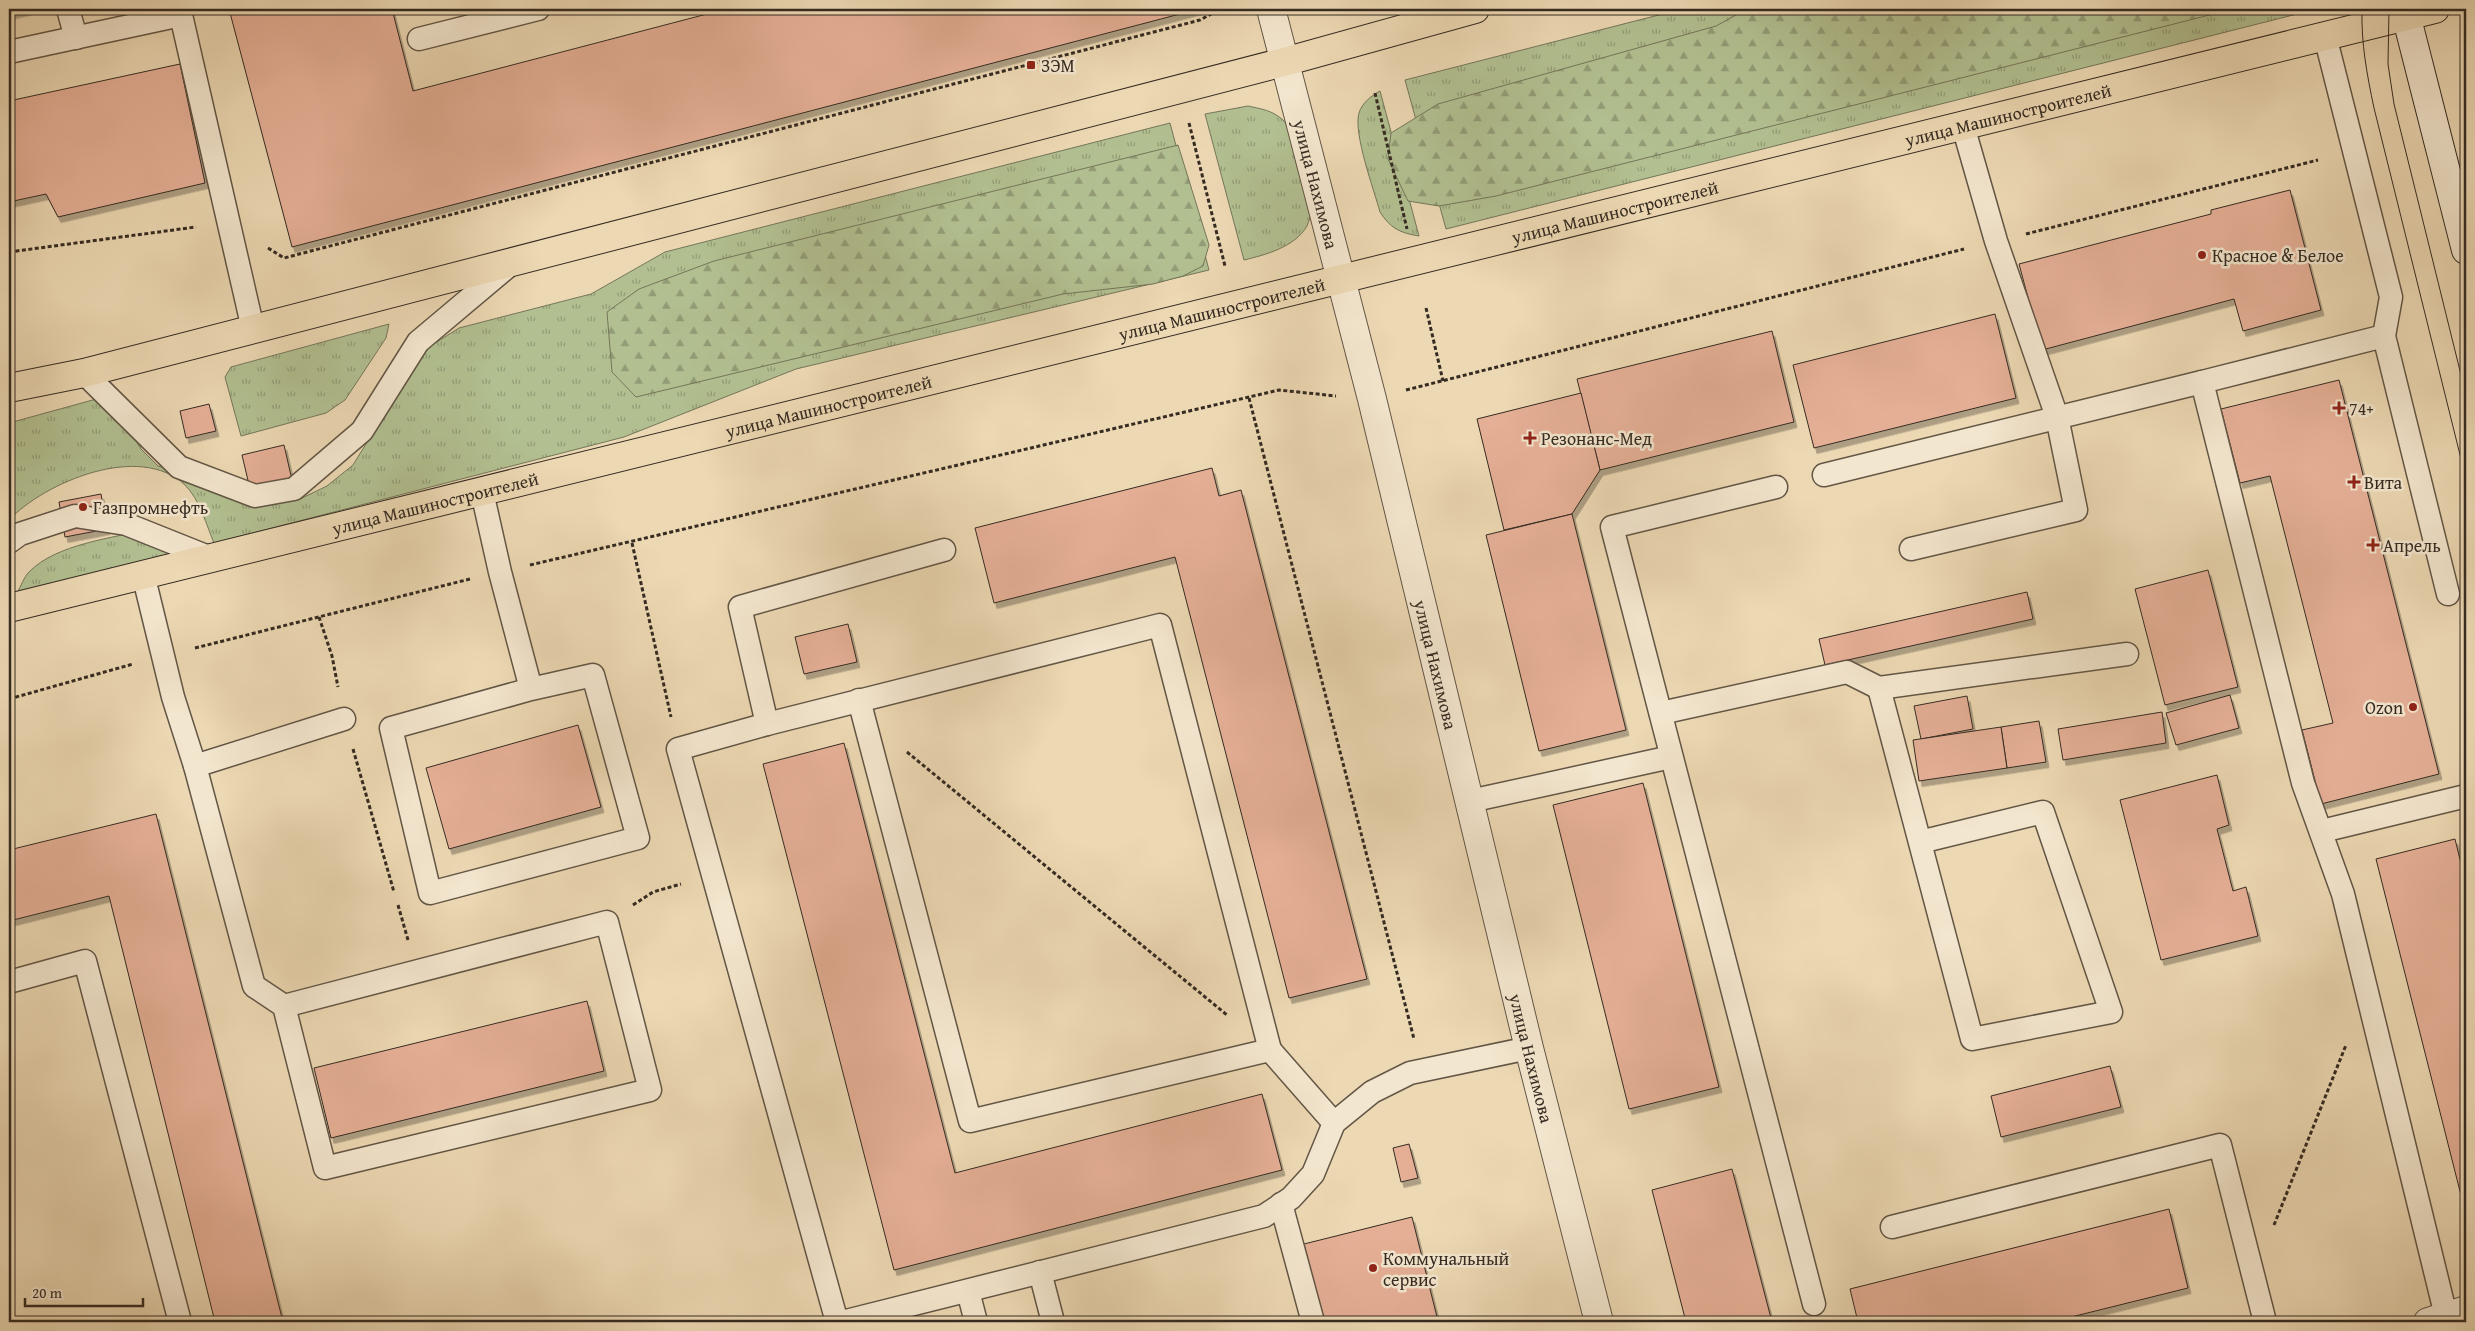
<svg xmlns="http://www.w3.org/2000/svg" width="2475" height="1331" font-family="'Gentium Book Plus',serif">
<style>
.grass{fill:url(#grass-tufts);stroke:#74765a}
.forest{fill:url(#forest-firs);stroke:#74765a}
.building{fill:#e5af96;stroke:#352b22;filter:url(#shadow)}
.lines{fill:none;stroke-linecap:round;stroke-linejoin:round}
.lane-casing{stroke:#635646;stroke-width:25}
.street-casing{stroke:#635646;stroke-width:30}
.secondary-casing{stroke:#352b22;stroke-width:30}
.primary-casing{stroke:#352b22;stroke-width:30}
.path{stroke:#352b22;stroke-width:3;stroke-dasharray:4 2.5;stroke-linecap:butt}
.lane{stroke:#f3e6ce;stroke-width:22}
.street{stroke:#f3e6ce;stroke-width:28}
.secondary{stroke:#f3e6ce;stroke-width:28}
.primary{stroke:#ecd8b3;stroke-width:28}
.tram{stroke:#352b22;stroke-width:1}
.poi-dot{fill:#8f2418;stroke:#f3e6ce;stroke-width:2}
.labels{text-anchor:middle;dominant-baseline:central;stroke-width:5;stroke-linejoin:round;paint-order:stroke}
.poi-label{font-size:18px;fill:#352b22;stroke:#f3e6ce;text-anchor:start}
.street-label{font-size:18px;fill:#352b22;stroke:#f3e6ce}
</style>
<defs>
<pattern id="grass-tufts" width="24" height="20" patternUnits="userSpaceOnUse" patternTransform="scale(1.25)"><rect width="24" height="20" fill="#b2c091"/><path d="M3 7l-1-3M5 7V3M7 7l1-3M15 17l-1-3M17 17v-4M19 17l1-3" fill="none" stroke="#929c76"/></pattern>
<pattern id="forest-firs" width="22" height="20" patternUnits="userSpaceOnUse" patternTransform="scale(1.25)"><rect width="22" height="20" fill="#b2c091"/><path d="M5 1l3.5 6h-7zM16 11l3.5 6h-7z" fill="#929c76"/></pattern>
<filter id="shadow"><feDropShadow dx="3" dy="5.5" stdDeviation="0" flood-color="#0004"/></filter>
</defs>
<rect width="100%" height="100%" fill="#ecd8b3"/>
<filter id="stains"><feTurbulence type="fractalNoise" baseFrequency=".004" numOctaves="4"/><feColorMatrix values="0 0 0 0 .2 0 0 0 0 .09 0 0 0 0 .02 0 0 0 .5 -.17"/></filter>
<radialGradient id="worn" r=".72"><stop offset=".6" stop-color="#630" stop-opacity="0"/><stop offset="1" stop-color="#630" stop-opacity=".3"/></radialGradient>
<g class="grass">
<polygon points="1682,9 2317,9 1446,229 1405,80"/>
<path d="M1380,91L1419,236C1400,233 1390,228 1380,212C1374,190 1353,133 1359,113C1362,103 1371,96 1380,91Z"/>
<path d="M1248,106C1261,109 1272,110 1283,120C1293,129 1310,193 1312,208C1312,212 1309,221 1307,226C1295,247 1265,255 1244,260L1205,114Z"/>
<path d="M1170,123L1209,270L796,369L624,437L214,543C206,524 200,500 185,485C140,442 45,482 9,520V423L100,398L125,411L141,449L158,466L266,503L300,499L327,486L353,465L424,350L459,328L591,294L665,252Z"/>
<polygon points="389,324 386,338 345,400 326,413 241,436 225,377 231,367"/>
<path d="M150,529L172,554L17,593C21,586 24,577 29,572C56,544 113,538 150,529Z"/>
</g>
<g class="forest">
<polygon points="1747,9 2233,9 1496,196 1439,206 1408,201 1388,159 1391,133 1438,104 1716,26"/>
<polygon points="1178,145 1209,245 1203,266 1183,276 1153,284 1063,294 636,397 612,372 607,312 639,289 714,261"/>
</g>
<g class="building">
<polygon points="9,9 30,9 9,14"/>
<polygon points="229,9 392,9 413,91 726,9 1199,9 292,247"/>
<polygon points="180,64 205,183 58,217 46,194 9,202 9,101"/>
<polygon points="2290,190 2321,310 2243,331 2234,299 2042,350 2019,264 2211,214 2211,210"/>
<polygon points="1995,314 2016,398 1814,448 1793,365"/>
<polygon points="1772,331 1794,422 1600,470 1577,379"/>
<polygon points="2339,380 2439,774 2321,804 2302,730 2333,723 2270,476 2240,483 2221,409"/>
<polygon points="1581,393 1600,470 1572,514 1504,530 1477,419"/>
<polygon points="209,404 216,431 186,438 180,411"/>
<polygon points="284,445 292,480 250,489 242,455"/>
<polygon points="1212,468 1219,496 1241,490 1367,979 1289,998 1175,557 994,603 975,528"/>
<polygon points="101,494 107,529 65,537 59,502"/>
<polygon points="1572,514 1626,730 1539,751 1486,535"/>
<polygon points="2208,570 2238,687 2165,705 2135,589"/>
<polygon points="2027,592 2033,619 1825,665 1819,639"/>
<polygon points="848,624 857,662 804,674 795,637"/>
<polygon points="2230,695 2239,728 2176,745 2166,713"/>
<polygon points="1967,696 1973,729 1921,739 1914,706"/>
<polygon points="2162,712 2166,743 2063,760 2058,729"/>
<polygon points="2039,721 2046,762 2007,768 2001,727"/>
<polygon points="578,725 601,807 449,849 426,768"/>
<polygon points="2001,727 2007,768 1919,781 1913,740"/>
<polygon points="844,743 955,1173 1262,1094 1282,1170 894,1270 763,764"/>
<polygon points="2217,775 2229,825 2217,829 2233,891 2246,887 2258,936 2161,960 2120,800"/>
<polygon points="1643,783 1719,1087 1629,1109 1553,805"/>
<polygon points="156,814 283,1322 215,1322 109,896 9,921 9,850"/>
<polygon points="2455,839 2466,884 2466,1215 2376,859"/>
<polygon points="587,1001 604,1071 331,1138 314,1068"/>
<polygon points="2110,1066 2121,1107 2001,1137 1991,1096"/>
<polygon points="1409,1144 1418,1178 1401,1182 1393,1148"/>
<polygon points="1732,1169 1772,1322 1686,1322 1652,1190"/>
<polygon points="2169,1209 2188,1288 2051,1322 1858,1322 1850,1289"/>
<polygon points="1412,1217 1438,1321 1323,1322 1304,1244"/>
</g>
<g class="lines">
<defs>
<g id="lane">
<polyline points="68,9 76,38"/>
<polyline points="2325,36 2391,297 2384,336 2448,594"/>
<polyline points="419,39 538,9"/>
<polyline points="9,52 181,15 253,329"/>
<polyline points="84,373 179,467 255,496 294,489 362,431 418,342 512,263"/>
<polyline points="2202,382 2384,336"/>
<polyline points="1824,475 2202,382 2303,783 2343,894 2446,1316"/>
<polyline points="1776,487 1612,527 1814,1304"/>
<polyline points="482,492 500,572 531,689 391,728 430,893 638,838 593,675 531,689"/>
<polyline points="9,542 20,534 75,516 126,524 211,558"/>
<polyline points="1911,549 2076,510 2057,417 1996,241 1963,126"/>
<polyline points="143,574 173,697 195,766 254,986 284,1006 607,922 650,1090 325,1168 284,1006"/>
<polyline points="1879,688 1972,1039 2111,1012 2043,812 1920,842"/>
<polyline points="859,700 970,1121 1270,1050 1334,1123"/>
<polyline points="1661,713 1847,672 1879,688 2127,654"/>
<polyline points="767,724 740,607 944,550"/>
<polyline points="195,766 344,719"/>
<polyline points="1470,801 1671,757"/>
<polyline points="2322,831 2466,796"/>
<polyline points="9,982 85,961 180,1322"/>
<polyline points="1281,1204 1313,1322"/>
<polyline points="1892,1227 2220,1145 2265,1322"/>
<polyline points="1040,1272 1053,1322"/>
<polyline points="968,1291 976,1322"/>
<polyline points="837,1322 678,749 767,724 1160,625 1270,1050"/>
<polyline points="842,1322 1264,1216 1291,1198 1313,1174 1334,1123 1372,1092 1410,1073 1529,1048"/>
</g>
<g id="street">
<path id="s1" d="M1271,9L1372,399L1529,1048L1599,1322"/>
<polyline points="2428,1322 2466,1310"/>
</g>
<polyline id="secondary" points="2406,15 2466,250"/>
<g id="primary">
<polyline points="9,388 84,373 1284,62 1475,9"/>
<path id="s2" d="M9,608L2435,9"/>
</g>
</defs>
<use href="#lane" class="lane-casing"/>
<use href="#street" class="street-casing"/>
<use href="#secondary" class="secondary-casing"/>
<use href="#primary" class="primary-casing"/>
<g class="path">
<polyline points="1375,93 1407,229"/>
<polyline points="1189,123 1225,266"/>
<polyline points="2026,234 2318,160"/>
<polyline points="268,248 284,258 1200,20 1220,9"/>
<polyline points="9,252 196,227"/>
<polyline points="1426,308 1443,381"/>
<polyline points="1406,390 1964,249"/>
<polyline points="1249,398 1414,1039"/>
<polyline points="632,543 671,717"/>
<polyline points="530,565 1279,390 1336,396"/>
<polyline points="319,617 332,656 338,687"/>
<polyline points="2461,623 2466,636"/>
<polyline points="195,648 470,579"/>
<polyline points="9,699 133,664"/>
<polyline points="353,749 394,892"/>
<polyline points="907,752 1227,1015"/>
<polyline points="398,905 408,940"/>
<polyline points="633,905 653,892 681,884"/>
<polyline points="2274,1225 2346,1045"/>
</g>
<use href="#lane" class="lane"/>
<use href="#street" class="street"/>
<use href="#secondary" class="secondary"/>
<use href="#primary" class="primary"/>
<g class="tram">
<path d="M2362,9C2361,43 2367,75 2374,108L2466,479"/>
<polyline points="2389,9 2388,64 2394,104 2466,395"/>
</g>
</g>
<g class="poi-dot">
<rect x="1026" y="60" width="10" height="10" rx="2.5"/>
<circle cx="2202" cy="255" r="5"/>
<path d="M2336.5 400.5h5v5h5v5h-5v5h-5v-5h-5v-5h5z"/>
<path d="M1527.5 430.5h5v5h5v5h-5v5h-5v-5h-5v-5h5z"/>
<path d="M2351.5 474.5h5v5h5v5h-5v5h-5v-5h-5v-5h5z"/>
<circle cx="83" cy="507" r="5"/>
<path d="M2370.5 537.5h5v5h5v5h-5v5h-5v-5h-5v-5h5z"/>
<circle cx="2413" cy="707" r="5"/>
<circle cx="1373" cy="1268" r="5"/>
</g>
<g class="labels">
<g class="poi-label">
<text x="1041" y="65">ЗЭМ</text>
<text x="2212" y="255">Красное &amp; Белое</text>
<text x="2349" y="408">74+</text>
<text x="1541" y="438">Резонанс-Мед</text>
<text x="2364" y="482">Вита</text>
<text x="93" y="507">Газпромнефть</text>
<text x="2383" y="545">Апрель</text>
<text x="2403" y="707" text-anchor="end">Ozon</text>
<text x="1383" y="1258">Коммунальный<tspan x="1383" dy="21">сервис</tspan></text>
</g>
<g class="street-label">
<text stroke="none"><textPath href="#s2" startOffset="2059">улица Машиностроителей</textPath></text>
<text stroke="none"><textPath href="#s1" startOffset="181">улица Нахимова</textPath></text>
<text stroke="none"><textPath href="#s2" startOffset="1654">улица Машиностроителей</textPath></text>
<text stroke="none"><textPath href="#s2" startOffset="1249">улица Машиностроителей</textPath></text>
<text stroke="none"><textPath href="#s2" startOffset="844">улица Машиностроителей</textPath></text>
<text stroke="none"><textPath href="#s2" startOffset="439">улица Машиностроителей</textPath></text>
<text stroke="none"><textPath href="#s1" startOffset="676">улица Нахимова</textPath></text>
<text stroke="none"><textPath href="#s1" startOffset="1081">улица Нахимова</textPath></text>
</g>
</g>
<rect width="2475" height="1331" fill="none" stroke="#ecd8b3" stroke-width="30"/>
<rect x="10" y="10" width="2455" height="1311" fill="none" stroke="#352b22" stroke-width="2.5"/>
<rect x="15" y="15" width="2445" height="1301" fill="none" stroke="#352b22"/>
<path d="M25 1298v8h118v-8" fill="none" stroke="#352b22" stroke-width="2.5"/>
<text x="32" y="1298" font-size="15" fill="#352b22" stroke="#f3e6ce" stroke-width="4" paint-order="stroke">20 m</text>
<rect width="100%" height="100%" filter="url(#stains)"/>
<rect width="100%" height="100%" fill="url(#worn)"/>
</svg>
